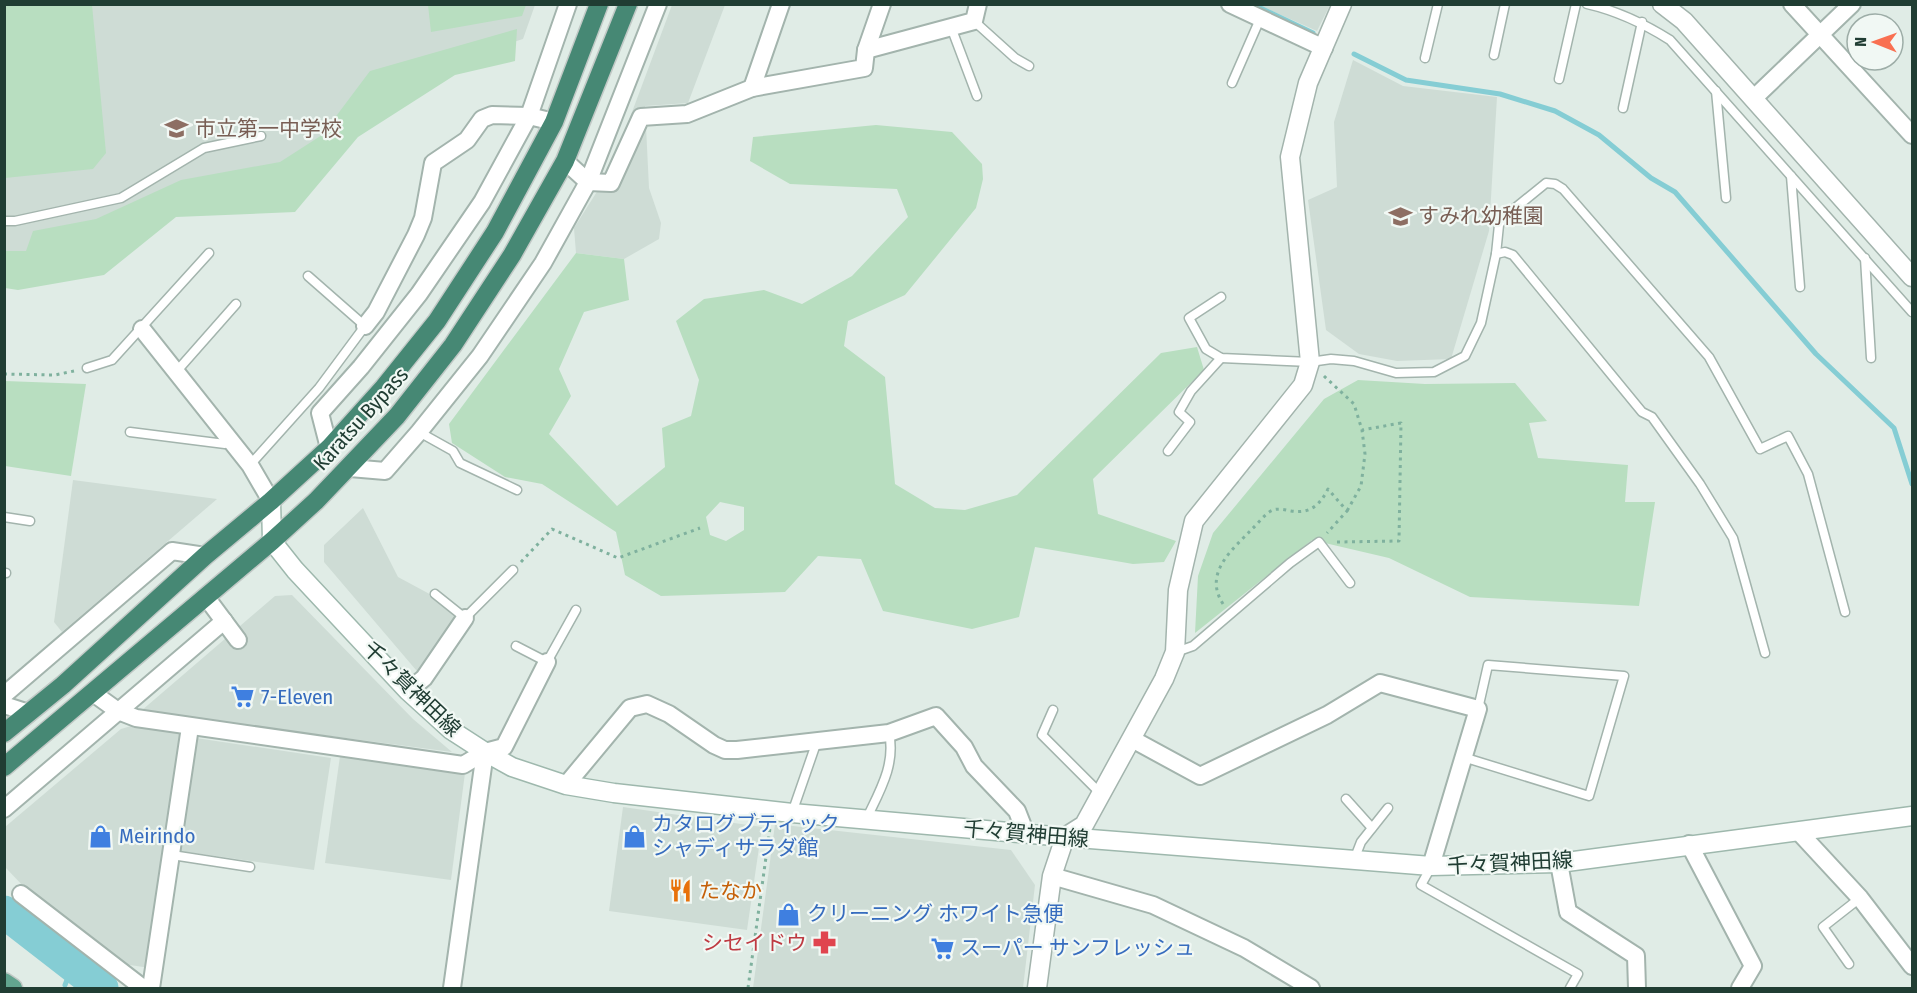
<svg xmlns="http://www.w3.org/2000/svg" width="1917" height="993" font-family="'Fira Sans Condensed','Noto Sans JP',sans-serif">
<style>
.built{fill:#cedcd5}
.green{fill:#b8dec0;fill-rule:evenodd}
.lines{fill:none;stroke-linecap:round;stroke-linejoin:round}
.stream{stroke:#85cdd4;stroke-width:5}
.river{stroke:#85cdd4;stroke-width:33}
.service-casing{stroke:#a3b4ad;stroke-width:11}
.minor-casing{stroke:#a3b4ad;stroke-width:20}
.tertiary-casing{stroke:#a3b4ad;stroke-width:21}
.secondary-casing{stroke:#9eb8ad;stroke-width:21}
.primary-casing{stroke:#c1c9c6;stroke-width:21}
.trunk-casing{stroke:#c1c9c6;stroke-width:21}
.path{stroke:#7fb19e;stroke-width:3;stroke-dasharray:3 4.5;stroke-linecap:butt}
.service{stroke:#fff;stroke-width:8}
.minor{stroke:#fff;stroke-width:16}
.tertiary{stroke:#fff;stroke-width:18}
.secondary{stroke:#fff;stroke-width:18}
.primary{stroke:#62a48f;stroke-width:18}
.trunk{stroke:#468874;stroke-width:18}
.labels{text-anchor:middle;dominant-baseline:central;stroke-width:4.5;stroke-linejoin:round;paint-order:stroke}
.education-label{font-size:21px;fill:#785e54;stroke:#f1f8f4;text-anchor:start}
.street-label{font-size:21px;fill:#203d33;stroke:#f1f8f4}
.shop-label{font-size:21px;fill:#366cbe;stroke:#f1f8f4;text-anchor:start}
.food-label{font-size:21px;fill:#c56008;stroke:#f1f8f4;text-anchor:start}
.health-label{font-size:21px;fill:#be3a42;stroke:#f1f8f4;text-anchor:end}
</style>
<rect width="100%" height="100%" fill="#e0ece6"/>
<g class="built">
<polygon points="4,5 535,5 523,39 391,80 308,178 40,255 5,256"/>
<polygon points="672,5 725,5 688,103 645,106 649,188 661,223 659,239 624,259 576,253 574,228 610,171"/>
<polygon points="1259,5 1330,5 1317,31"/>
<polygon points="1353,60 1403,86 1497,97 1489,231 1451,359 1397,361 1359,354 1326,330 1308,200 1337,187 1334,122"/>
<polygon points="73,480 217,499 62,632 54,622"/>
<polygon points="363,508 398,577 437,598 462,620 422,677 324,562 324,545"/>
<polygon points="292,595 413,719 452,752 141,711 275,596"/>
<polygon points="131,726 184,734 150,968 123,964 27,890 5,867 5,827 121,729"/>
<polygon points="196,738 331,758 314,870 180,851"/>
<polygon points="340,756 465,773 451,880 325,863"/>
<polygon points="623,807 762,827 747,930 609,911"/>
<polygon points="775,824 1011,850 1035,885 1023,988 753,988"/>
</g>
<g class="green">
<polygon points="5,4 92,5 106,153 93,169 5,178"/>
<polygon points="428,5 428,4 526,5 522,16 431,32"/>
<polygon points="517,29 515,61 455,75 358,137 295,212 176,217 104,275 18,290 5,288 5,251 26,251 33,231 96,219 181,180 280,162 322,135 370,71"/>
<path d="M876,125L952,132L982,164L983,179L976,208L905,295L848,321L844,346L885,377L895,484L935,508L965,510L1017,495L1161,353L1197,347L1204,370L1093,479L1098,514L1176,541L1164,562L1133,564L1035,547L1019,617L972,629L883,611L861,559L818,556L785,592L661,596L625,575L616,532L542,484L505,477L452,443L449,424L576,253L624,259L629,300L584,312L559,369L571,396L549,434L617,506L665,467L662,428L691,416L699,380L676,321L704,299L764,290L802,304L852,276L908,217L897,189L790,184L750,161L753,137ZM720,502L744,507V530L726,541L710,535L706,517Z"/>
<polygon points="1358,380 1425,384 1515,383 1547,421 1529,423 1538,458 1628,465 1625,502 1655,502 1639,606 1470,597 1389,558 1312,540 1195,633 1198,576 1213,533 1324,399"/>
<polygon points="5,381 86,384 71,476 5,466"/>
</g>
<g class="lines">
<g class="stream">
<polyline points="1252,4 1313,33"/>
<polyline points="1354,54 1406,80 1500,94 1555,111 1599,135 1651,178 1675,192 1816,354 1894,428 1912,484"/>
<polyline points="65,985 73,965"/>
</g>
<polyline class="river" points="4,912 102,988"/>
<defs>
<g id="service">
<path d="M1587,4C1618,11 1643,23 1670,40L1912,312"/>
<polyline points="974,21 1015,58 1029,66"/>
<polyline points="951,27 977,96"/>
<polyline points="1494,55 1505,4"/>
<polyline points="1425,58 1438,4"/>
<polyline points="1559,79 1576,4"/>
<polyline points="1232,83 1260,19"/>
<polyline points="1716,91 1726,198"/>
<polyline points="1623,108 1642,22"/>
<polyline points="1791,176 1800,287"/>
<polyline points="4,221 15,221 121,198 204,148 261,136"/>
<polyline points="1496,254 1505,252 1513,255 1642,412 1652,417 1700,484 1733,538 1765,653"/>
<polyline points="1865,258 1871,358"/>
<polyline points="1221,297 1189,318 1206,349 1221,358 1310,362 1331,359 1354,361 1396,373 1434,372 1465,356 1481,323 1496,254 1499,225 1504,217 1546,183 1555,184 1563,189 1709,357 1760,449 1788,436 1808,474 1845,612"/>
<polyline points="87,368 112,360 209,253"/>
<polyline points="176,372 236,304"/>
<polyline points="130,432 225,444 231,441"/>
<polyline points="419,432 453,451 460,463 517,490"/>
<polyline points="1168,451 1190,422 1179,412 1191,391 1221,358"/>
<polyline points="250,465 319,388 365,326 308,276"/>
<polyline points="4,517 30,521"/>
<polyline points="4,573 6,573"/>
<polyline points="435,594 465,618 513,570"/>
<polyline points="516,646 547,662 576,610"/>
<polyline points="1176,652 1193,646 1290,563 1319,542 1350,583"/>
<polyline points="1053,710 1042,735 1101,794"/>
<polyline points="1463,757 1589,796 1624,676 1488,665 1478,709"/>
<polyline points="1346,799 1372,828"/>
<polyline points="792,813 817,741"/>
<path d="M866,820C879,792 896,765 889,733"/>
<polyline points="172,855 250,867"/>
<polyline points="1354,860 1361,842 1388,808"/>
<polyline points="1431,867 1421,885 1578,974 1570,988"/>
<polyline points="1849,964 1823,927 1860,898"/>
</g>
<g id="minor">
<polyline points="1230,4 1324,48"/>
<polyline points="1792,4 1912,135"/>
<polyline points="866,50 974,21 978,4"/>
<polyline points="752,88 781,4"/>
<polyline points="1754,98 1852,4"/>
<polyline points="565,161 588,182 611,183 641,117 687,114 752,88 864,68 866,50 882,4"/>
<polyline points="365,326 376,312 416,235 423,218 433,163 467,140 482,119 492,115 529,116 554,122"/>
<polyline points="142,329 250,465 271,501"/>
<polyline points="329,448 320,413 361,367 419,294 482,202 529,116 568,4"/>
<polyline points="350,468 385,471 419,432 480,356 543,263 588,182 658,4"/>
<polyline points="206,597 238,640"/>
<polyline points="408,691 424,678 465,618"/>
<polyline points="93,693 118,711 136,718 463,765 485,752 504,747 547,662"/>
<polyline points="4,695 172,551 205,556"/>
<polyline points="4,705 29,713"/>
<polyline points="1132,739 1200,776 1327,715 1380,683 1478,709 1431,866"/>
<polyline points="566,785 630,708 647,704 669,714 714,745 725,750 737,750 889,733 936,716 964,747 974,766 1017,811 1026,834"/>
<polyline points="4,809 224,621"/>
<polyline points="1798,831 1860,898 1912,966"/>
<polyline points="1689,844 1753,966 1740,988"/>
<polyline points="1559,863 1568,912 1636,956 1637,988"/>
<polyline points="1052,876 1153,905 1244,948 1311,988"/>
<polyline points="21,894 143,988"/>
<polyline points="151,988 190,727"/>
<polyline points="452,988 485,752"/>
</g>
<g id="tertiary">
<polyline points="1662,4 1684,21 1912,277"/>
<polyline points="1037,988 1052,876 1065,837 1084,825 1164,679 1175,652 1178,590 1194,521 1303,385 1310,362 1290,157 1308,83 1342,4"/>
</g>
<polyline id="secondary" points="271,501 272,541 295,570 408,691 451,730 485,752 512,767 566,785 614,793 792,813 1065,837 1431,866 1559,863 1912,816"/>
<polyline id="primary" points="4,982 13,988"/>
<g id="trunk">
<polyline points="4,733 63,685 205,556 271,501 329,448 384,387 437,321 495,232 554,122 599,4"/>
<polyline points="4,767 272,541 316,501 397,416 453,345 512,255 565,161 628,4"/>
</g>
</defs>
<use href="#service" class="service-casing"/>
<use href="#minor" class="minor-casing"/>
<use href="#tertiary" class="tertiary-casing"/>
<use href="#secondary" class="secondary-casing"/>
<use href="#primary" class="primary-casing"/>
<use href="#trunk" class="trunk-casing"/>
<g class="path">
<polyline points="4,374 55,375 74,371"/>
<polyline points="1324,376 1354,404 1362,430 1365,454 1361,486 1347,511"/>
<polyline points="1337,542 1399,541 1401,423 1362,430"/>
<polyline points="521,562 552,529 618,558 700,528"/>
<path d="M1223,604C1203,573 1232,550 1252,529C1258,524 1265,513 1273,510C1279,508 1285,510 1291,511C1310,514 1320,505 1328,489L1347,511L1327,533"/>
<polyline points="748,988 770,828"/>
</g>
<use href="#service" class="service"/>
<use href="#minor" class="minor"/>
<use href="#tertiary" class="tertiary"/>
<use href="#secondary" class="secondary"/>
<use href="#primary" class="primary"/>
<use href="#trunk" class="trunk"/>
</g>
<defs>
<symbol id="school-bare" viewBox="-9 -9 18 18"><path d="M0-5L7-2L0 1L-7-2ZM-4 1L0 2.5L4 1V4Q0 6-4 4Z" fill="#8d6e63" stroke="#f1f8f4" stroke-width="2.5" paint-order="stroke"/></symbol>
<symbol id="supermarket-bare" viewBox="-9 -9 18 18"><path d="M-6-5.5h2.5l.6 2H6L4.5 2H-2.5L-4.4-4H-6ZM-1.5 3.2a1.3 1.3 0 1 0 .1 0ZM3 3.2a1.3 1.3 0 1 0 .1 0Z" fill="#3f7fe0" stroke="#f1f8f4" stroke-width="2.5" paint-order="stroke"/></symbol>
<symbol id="shop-bare" viewBox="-9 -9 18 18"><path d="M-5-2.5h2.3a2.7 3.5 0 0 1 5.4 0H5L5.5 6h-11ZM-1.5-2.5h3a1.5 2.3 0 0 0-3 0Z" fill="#3f7fe0" stroke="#f1f8f4" stroke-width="2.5" paint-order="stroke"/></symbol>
<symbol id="restaurant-bare" viewBox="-9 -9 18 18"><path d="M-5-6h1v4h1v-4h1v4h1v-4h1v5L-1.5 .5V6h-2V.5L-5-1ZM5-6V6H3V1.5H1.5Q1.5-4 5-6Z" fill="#e8710a" stroke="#f1f8f4" stroke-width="2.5" paint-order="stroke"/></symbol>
<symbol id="pharmacy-bare" viewBox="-9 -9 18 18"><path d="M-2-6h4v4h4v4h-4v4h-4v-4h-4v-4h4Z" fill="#e0444e" stroke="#f1f8f4" stroke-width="2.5" paint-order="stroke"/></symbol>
</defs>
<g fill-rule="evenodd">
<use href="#school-bare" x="160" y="112" width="33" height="33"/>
<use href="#school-bare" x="1384" y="200" width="33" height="33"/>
<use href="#supermarket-bare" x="226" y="680" width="33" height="33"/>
<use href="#shop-bare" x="84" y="820" width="33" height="33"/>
<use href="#shop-bare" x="618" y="820" width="33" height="33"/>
<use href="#restaurant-bare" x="664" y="874" width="33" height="33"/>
<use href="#shop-bare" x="772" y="898" width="33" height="33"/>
<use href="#pharmacy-bare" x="808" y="926" width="33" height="33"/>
<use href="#supermarket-bare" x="926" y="932" width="33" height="33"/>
</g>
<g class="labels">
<g class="education-label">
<text x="195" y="129">市立第一中学校</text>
<text x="1418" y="216">すみれ幼稚園</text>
</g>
<g class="street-label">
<text transform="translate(361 419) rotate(-48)">Karatsu Bypass</text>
<text transform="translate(412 689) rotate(44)">千々賀神田線</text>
<text transform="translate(1026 834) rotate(5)">千々賀神田線</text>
<text transform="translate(1510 863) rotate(-3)">千々賀神田線</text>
</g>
<g class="shop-label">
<text x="261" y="697">7-Eleven</text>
<text x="652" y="824">カタログブティック<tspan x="652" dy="24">シャディサラダ館</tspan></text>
<text x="119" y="836">Meirindo</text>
<text x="807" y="914">クリーニング ホワイト急便</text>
<text x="960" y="948">スーパー サンフレッシュ</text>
</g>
<g class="food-label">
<text x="699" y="891">たなか</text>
</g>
<g class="health-label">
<text x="807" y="943">シセイドウ</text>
</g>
</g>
<rect width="1917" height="993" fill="none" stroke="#203d33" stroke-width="12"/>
<g transform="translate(1875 42) rotate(271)"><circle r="28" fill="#f1f8f4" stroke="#9dada7" stroke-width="1.5"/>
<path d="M0-4.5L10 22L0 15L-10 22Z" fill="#f97051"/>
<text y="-9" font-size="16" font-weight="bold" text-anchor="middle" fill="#203d33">N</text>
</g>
</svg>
